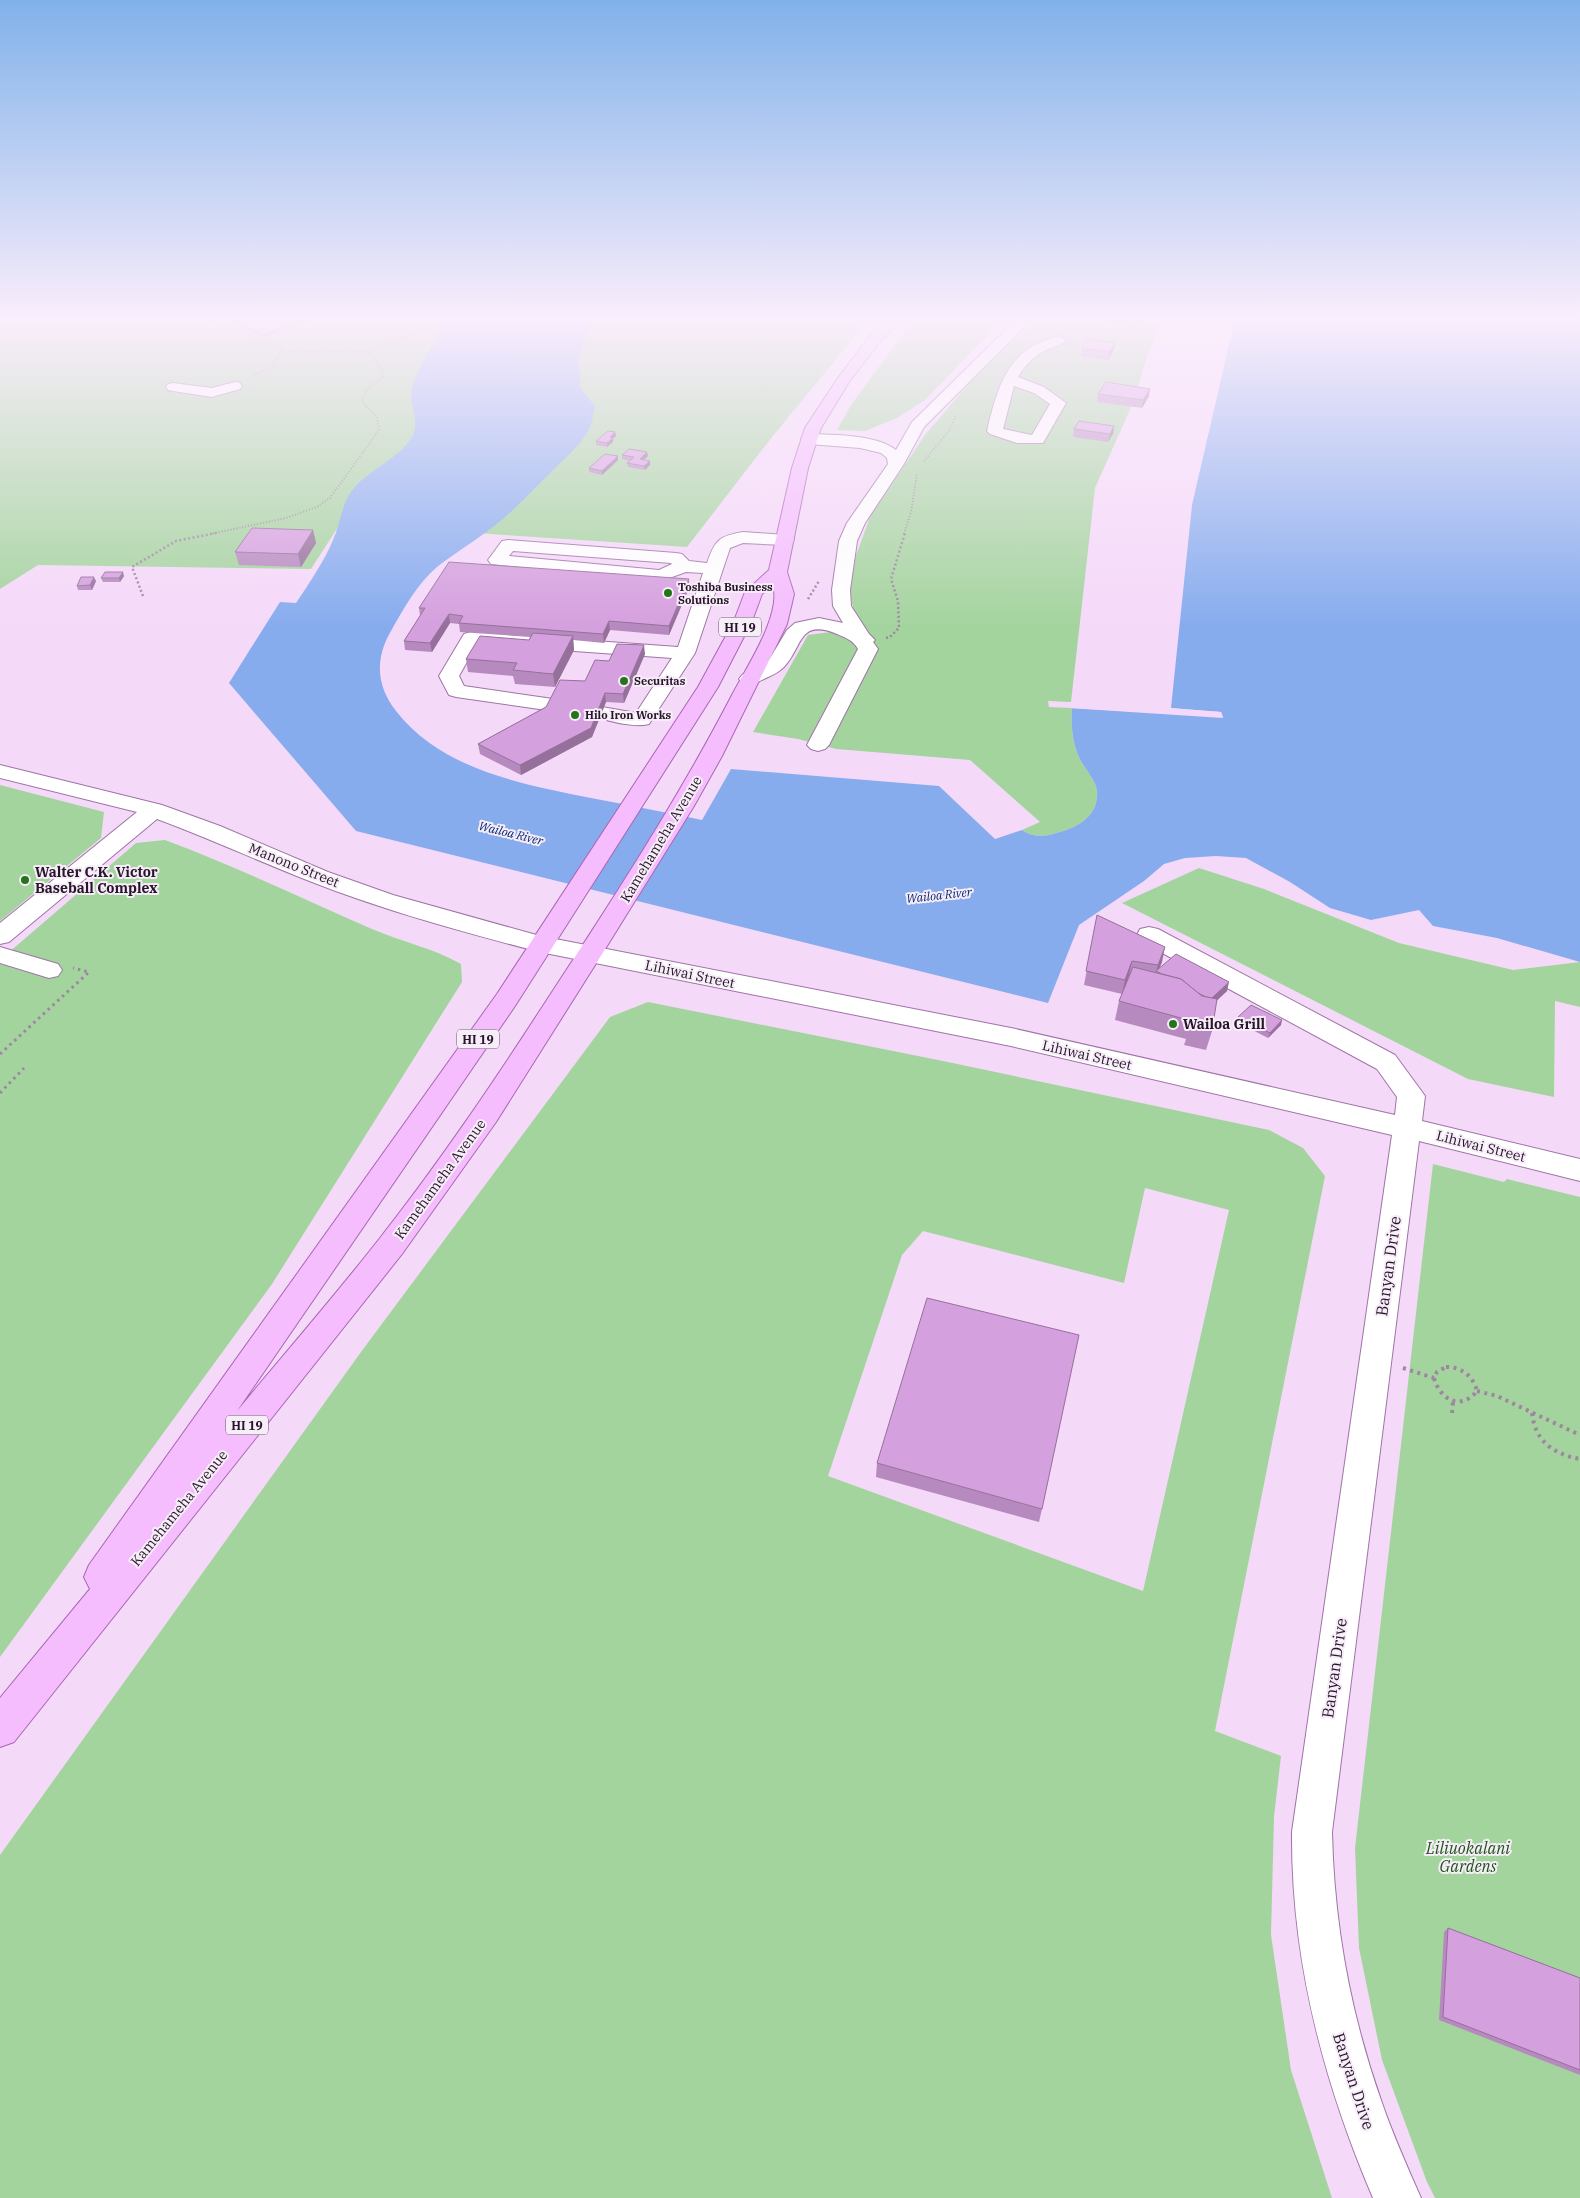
<svg xmlns="http://www.w3.org/2000/svg" width="1580" height="2198" font-family="'IBM Plex Serif',serif">
<style>
.green{fill:#a4d49e;fill-rule:evenodd}
.water{fill:#87acee}
.pier{fill:#f5d9f9}
.lines{fill:none;stroke-linecap:round;stroke-linejoin:round}
.minor-casing{stroke:#9e74a5;stroke-width:2}
.major-casing{stroke:#a866b3;stroke-width:2}
.path-far3{stroke:#9e86a1;stroke-width:2;stroke-dasharray:1 2;stroke-linecap:butt}
.path-far2{stroke:#9e86a1;stroke-width:2.5;stroke-dasharray:2 2.5;stroke-linecap:butt}
.path-far1{stroke:#9e86a1;stroke-width:3;stroke-dasharray:2.5 4;stroke-linecap:butt}
.path{stroke:#9e86a1;stroke-width:4;stroke-dasharray:3 4.5;stroke-linecap:butt}
.minor{fill:#fff;fill-rule:evenodd}
.major{fill:#f5bdfe;fill-rule:evenodd}
.wall{fill:#b78abf}
.shaded-wall{fill:#95709b}
.building{fill:#d5a0de;stroke:#95709b}
.poi-dot{fill:#25741b;stroke:#f7edf8;stroke-width:2}
.labels{text-anchor:middle;dominant-baseline:central;stroke-width:4;stroke-linejoin:round;paint-order:stroke}
.far-poi-label{font-size:11px;font-weight:bold;fill:#27162a;stroke:#f7edf8;text-anchor:start}
.shield{fill:#f7edf8;stroke:#655668;stroke-width:1}
.shield-label{font-size:12px;font-weight:bold;fill:#27162a}
.far-water-label{font-size:12px;font-style:italic;fill:#022974;stroke:#f7edf8}
.street-label{font-size:14px;fill:#27162a;stroke:#f7edf8}
.poi-label{font-size:14px;font-weight:bold;fill:#27162a;stroke:#f7edf8;text-anchor:start}
.near-street-label{font-size:16px;fill:#27162a;stroke:#f7edf8}
.near-park-label{font-size:16px;font-style:italic;fill:#1d5417;stroke:#f7edf8}
</style>
<rect width="100%" height="100%" fill="#f5d9f9"/>
<g class="green">
<polygon points="0,319 869,319 772,437 687,547 340,524 311,569 38,565 0,589"/>
<polygon points="914,319 1003,319 925,400 897,418 865,431 837,430 851,405"/>
<path d="M1053,319H1164L1149,351L1132,405L1095,488L1071,702L1048,701L1049,707L1072,708C1071,724 1072,742 1079,757C1083,767 1096,780 1097,791C1099,813 1081,826 1063,831C1048,836 1035,839 1022,830L1040,822L970,760L836,749L798,739L753,732L808,635L831,632L855,616L849,590L854,561L870,517L925,435L972,380L1013,339L1030,327Z"/>
<polygon points="0,785 104,812 101,838 0,921"/>
<path d="M165,840C235,866 303,899 372,929C402,942 433,948 461,964L462,982L272,1284L0,1657V960L136,843Z"/>
<polygon points="1199,868 1264,889 1399,943 1513,970 1580,962 1580,1007 1555,1001 1554,1097 1468,1079 1122,903"/>
<path d="M648,1002L943,1061L1269,1130L1303,1148L1325,1176L1215,1731L1281,1756L1274,1817L1271,1935L1291,2070L1332,2198H0V1855L361,1352L610,1017ZM1145,1188L1229,1210L1143,1591L828,1476L902,1255L923,1231L1124,1283Z"/>
<polygon points="1433,1164 1504,1182 1507,1179 1580,1197 1580,2198 1435,2198 1427,2182 1382,2060 1359,1948 1355,1848"/>
</g>
<path class="water" d="M445,319H592L579,359L580,388L595,406C593,414 592,425 588,431C580,446 564,459 553,470C537,486 521,503 504,518C483,536 459,550 437,567C417,584 404,608 391,631C375,658 376,686 396,711C442,770 522,784 591,798C628,805 665,812 702,820L731,769L939,786L995,839L1022,830C1035,839 1048,836 1063,831C1081,826 1099,813 1097,791C1096,780 1083,767 1079,757C1072,742 1071,724 1072,708L1223,717L1221,712L1171,708L1192,505L1235,319H1580V962L1497,938L1433,926L1419,910L1371,920L1330,908L1290,882L1246,858L1216,856L1185,858L1164,864L1144,881L1079,925L1048,1003L356,831L229,683L280,602L296,603C308,585 325,560 333,540C339,527 341,510 348,497C362,471 398,461 412,437C421,421 408,404 412,388C419,363 436,343 445,319Z"/>
<polygon class="pier" points="1072,705 1219,715 1171,710 1169,708 1221,712 1223,718 1069,708"/>
<g class="lines">
<defs>
<g id="minor">
<path d="M1017,319H1032L924,427L904,464L865,523L857,541L850,590L851,606L869,634L875,640L873,642L878,649L829,745L825,749L818,751L811,749L807,745L858,649C853,640 846,638 837,634C798,618 803,647 784,667C778,673 770,676 764,679C756,683 751,685 742,683L739,679L742,675L769,660L787,630L795,623L819,618L843,623L833,606L832,590L839,541L847,523L888,464L887,458L881,453L860,448L809,444L803,442L801,439L803,436L809,434C833,435 876,434 896,450L912,422Z"/>
<path d="M1059,336L1066,340C1061,346 1054,346 1048,349C1035,355 1025,365 1018,377L1044,387L1066,403L1043,443H1017L990,434L987,431C998,385 1008,348 1059,336ZM1014,386L1034,393L1050,404L1032,435L1003,429Z"/>
<polygon points="235,382 240,383 242,386 240,389 212,397 173,391 168,390 166,387 168,384 173,383 212,388"/>
<path d="M743,532L785,535L791,536L794,540L791,544L785,545L743,543L730,548L695,653L649,724C633,728 611,721 595,717L592,713L595,709L602,707L636,713L672,658L477,644L459,676L464,686L553,699L560,701L563,705L560,709L553,711L456,697L449,695L439,676L464,634L471,632L678,647L703,573L686,572L661,581L491,564L488,560L502,541L508,540L676,553L682,554L689,561L707,563C715,540 719,536 743,532ZM513,551L671,563L672,564L659,570L509,556Z"/>
<path d="M0,765L162,805L220,826L328,872L393,895L540,936L1011,1028L1395,1115L1397,1097L1377,1069L1140,941L1137,935L1140,929L1149,927L1158,929L1395,1055L1425,1096L1422,1121L1580,1159V1181L1419,1141L1332,1832C1334,1925 1351,2016 1382,2103C1393,2135 1407,2166 1421,2198H1373C1323,2081 1291,1960 1292,1832L1392,1135L1011,1046L540,952C463,932 386,911 312,882C260,862 209,838 157,819L9,942L0,944V923L137,812L0,778Z"/>
<polygon points="0,947 58,964 62,970 58,976 49,978 0,963"/>
</g>
<path id="major" d="M888,319H902L879,343L849,382L821,428L808,468L787,572L794,594L787,624L722,756L694,806L602,954L496,1122L402,1254L14,1742L0,1747V1698L90,1589L84,1577L89,1565L497,994L698,687L734,621L745,592L769,570L792,468L805,428L838,378L869,337ZM773,585C782,615 746,668 732,695C679,797 617,893 554,989C499,1074 443,1158 380,1238C334,1297 285,1353 237,1411L515,1006L718,687L752,621L762,594Z"/>
</defs>
<use href="#minor" class="minor-casing"/>
<use href="#major" class="major-casing"/>
<g class="path-far3">
<polyline points="209,319 282,349 273,366 251,377"/>
<polyline points="280,352 369,352"/>
<polyline points="924,461 949,431 956,416"/>
<path d="M210,534L286,518L317,507L330,498L379,430L377,417L362,402L366,390L383,377L381,370L369,352C387,342 416,339 426,319"/>
<polyline points="904,534 911,512 917,473"/>
</g>
<g class="path-far2">
<polyline points="143,596 132,567 176,541 216,533"/>
<polyline points="808,599 819,581"/>
<polyline points="886,638 890,637 899,628 898,601 891,579 905,533"/>
</g>
<g class="path-far1">
<polyline points="0,1054 89,972 73,968"/>
<polyline points="0,1093 24,1068"/>
</g>
<g class="path">
<path d="M1446,1367C1462,1367 1473,1376 1477,1391C1461,1411 1440,1400 1434,1378L1437,1372Z"/>
<polyline points="1403,1368 1434,1378"/>
<polyline points="1477,1391 1497,1396 1580,1435"/>
<polyline points="1452,1413 1453,1401"/>
<path d="M1532,1413C1535,1441 1553,1454 1580,1459"/>
</g>
<use href="#minor" class="minor"/>
<use href="#major" class="major"/>
</g>
<g class="wall">
<polygon points="233,319 312,319 264,337 237,327 236,323 237,323 233,322"/>
<polygon points="1104,319 1144,319 1144,321 1136,328 1104,322"/>
<polygon points="1115,343 1114,350 1108,360 1081,356 1082,348"/>
<polygon points="1098,394 1149,396 1142,408 1097,402"/>
<polygon points="1114,426 1113,434 1108,442 1073,437 1074,429"/>
<polygon points="615,432 616,436 613,439 613,442 607,447 596,445 596,441"/>
<polygon points="622,455 648,456 644,460 650,461 650,465 645,470 628,467 627,463 630,461 622,459"/>
<polygon points="618,460 602,475 589,472 589,468"/>
<polygon points="313,530 316,543 301,567 239,565 235,552"/>
<polygon points="124,576 120,582 103,582 101,578"/>
<polygon points="689,579 689,588 669,635 610,630 604,643 573,640 574,650 555,687 515,684 513,676 468,672 466,659 529,640 530,637 460,632 459,624 450,623 432,652 405,650 404,641 420,616 419,608"/>
<polygon points="96,581 92,590 78,590 77,586"/>
<polygon points="645,654 624,703 606,702 592,737 521,775 480,754 478,744 546,707 585,681 609,661"/>
<polygon points="1097,915 1162,962 1159,969 1227,991 1216,1001 1212,1031 1206,1050 1184,1045 1186,1039 1115,1020 1119,1001 1122,994 1084,985"/>
<polygon points="1238,1017 1281,1025 1268,1038 1237,1022"/>
<polygon points="877,1463 1042,1509 1039,1522 876,1477"/>
<polygon points="1448,1928 1580,1978 1580,2075 1439,2020 1444,1932"/>
</g>
<g class="shaded-wall">
<polygon points="303,319 312,319 264,337 263,334"/>
<polygon points="1139,319 1144,319 1144,321 1136,328 1137,321"/>
<polygon points="1115,343 1114,350 1108,360 1109,352"/>
<polygon points="1150,389 1149,396 1142,408 1143,400"/>
<polygon points="1114,426 1113,434 1108,442 1110,434"/>
<polygon points="615,432 616,436 613,439 613,442 607,447 607,443 610,437"/>
<polygon points="647,452 648,456 640,463 640,459"/>
<polygon points="618,456 618,460 602,475 602,471"/>
<polygon points="650,461 650,465 645,470 644,466"/>
<polygon points="313,530 316,543 301,567 298,554"/>
<polygon points="123,572 124,576 120,582 119,578"/>
<polygon points="94,577 96,581 92,590 90,585"/>
<polygon points="689,579 689,588 669,635 669,626"/>
<polygon points="449,614 450,623 432,652 430,643"/>
<polygon points="609,621 610,630 604,643 603,634"/>
<polygon points="573,636 574,650 555,687 553,674"/>
<polygon points="644,645 645,654 624,703 623,694"/>
<polygon points="605,693 606,702 592,737 521,775 520,765"/>
<polygon points="1165,947 1162,962 1158,972 1156,971 1154,979 1158,965"/>
<polygon points="1132,961 1129,975 1122,994 1125,980"/>
<polygon points="1229,982 1227,991 1208,1009 1211,999"/>
<polygon points="1282,1020 1281,1025 1268,1038 1270,1033"/>
</g>
<g class="building">
<polygon points="234,319 303,319 263,334 236,323 241,322"/>
<polygon points="1127,319 1139,319 1137,321"/>
<polygon points="1087,339 1115,343 1109,352 1082,348"/>
<polygon points="1106,382 1150,389 1143,400 1098,394"/>
<polygon points="1079,421 1114,426 1110,434 1074,429"/>
<polygon points="608,431 615,432 610,437 613,438 607,443 596,441"/>
<polygon points="629,449 647,452 640,459 650,461 644,466 627,463 634,457 622,455"/>
<polygon points="605,454 618,456 602,471 589,468"/>
<polygon points="252,528 313,530 298,554 235,552"/>
<polygon points="449,562 689,579 669,626 609,621 603,634 459,623 463,616 449,614 430,643 404,641 425,608 419,608"/>
<polygon points="105,572 123,572 119,578 101,578"/>
<polygon points="81,577 94,577 90,585 77,586"/>
<polygon points="533,633 573,636 553,674 513,670 517,663 466,659 480,636 529,640"/>
<polygon points="617,644 644,645 623,694 605,693 591,728 520,765 478,744 546,707 560,680 585,681 595,660 609,661"/>
<polygon points="1097,915 1165,947 1158,965 1132,961 1125,980 1086,971"/>
<polygon points="1176,954 1229,982 1212,998 1206,997 1198,993 1181,979 1162,974 1156,971"/>
<polygon points="1133,967 1181,979 1202,996 1217,999 1212,1031 1189,1026 1192,1021 1119,1001"/>
<polygon points="1251,1005 1282,1020 1270,1033 1238,1017"/>
<polygon points="927,1298 1079,1335 1042,1509 877,1463"/>
<polygon points="1448,1928 1580,1978 1580,2070 1443,2017"/>
</g>
<linearGradient id="sky" x2="0" y2="1"><stop stop-color="#81b1ea"/><stop offset="0.51" stop-color="#faeefc"/><stop offset="1" stop-color="#faeefc" stop-opacity="0"/></linearGradient>
<rect width="1580" height="626" fill="url(#sky)"/>
<g class="poi-dot">
<circle cx="668" cy="593" r="5"/>
<circle cx="624" cy="681" r="5"/>
<circle cx="575" cy="715" r="5"/>
<circle cx="25" cy="880" r="5"/>
<circle cx="1173" cy="1024" r="5"/>
</g>
<g class="labels">
<g class="far-poi-label">
<text x="678" y="587">Toshiba Business<tspan x="678" dy="13">Solutions</tspan></text>
<text x="634" y="681">Securitas</text>
<text x="585" y="715">Hilo Iron Works</text>
</g>
<g class="shield">
<rect x="719" y="617.5" width="42" height="19" rx="4"/>
<rect x="457" y="1029.5" width="42" height="19" rx="4"/>
<rect x="226" y="1415.5" width="42" height="19" rx="4"/>
</g>
<g class="shield-label">
<text x="740" y="627">HI 19</text>
<text x="478" y="1039">HI 19</text>
<text x="247" y="1425">HI 19</text>
</g>
<g class="far-water-label">
<text transform="translate(511 833) rotate(14)">Wailoa River</text>
<text transform="translate(939 895) rotate(-6)">Wailoa River</text>
</g>
<g class="street-label">
<text transform="translate(661 839) rotate(-59)">Kamehameha Avenue</text>
<text transform="translate(294 865) rotate(22)">Manono Street</text>
<text transform="translate(690 974) rotate(12)">Lihiwai Street</text>
<text transform="translate(1087 1055) rotate(13)">Lihiwai Street</text>
<text transform="translate(1481 1146) rotate(14)">Lihiwai Street</text>
<text transform="translate(440 1179) rotate(-54)">Kamehameha Avenue</text>
<text transform="translate(179 1508) rotate(-51)">Kamehameha Avenue</text>
</g>
<g class="poi-label">
<text x="35" y="872">Walter C.K. Victor<tspan x="35" dy="16">Baseball Complex</tspan></text>
<text x="1183" y="1024">Wailoa Grill</text>
</g>
<g class="near-street-label">
<text transform="translate(1388 1266) rotate(-82)">Banyan Drive</text>
<text transform="translate(1334 1668) rotate(-82)">Banyan Drive</text>
<text transform="translate(1354 2081) rotate(72)">Banyan Drive</text>
</g>
<g class="near-park-label">
<text x="1468" y="1848">Liliuokalani<tspan x="1468" dy="18">Gardens</tspan></text>
</g>
</g>
</svg>
